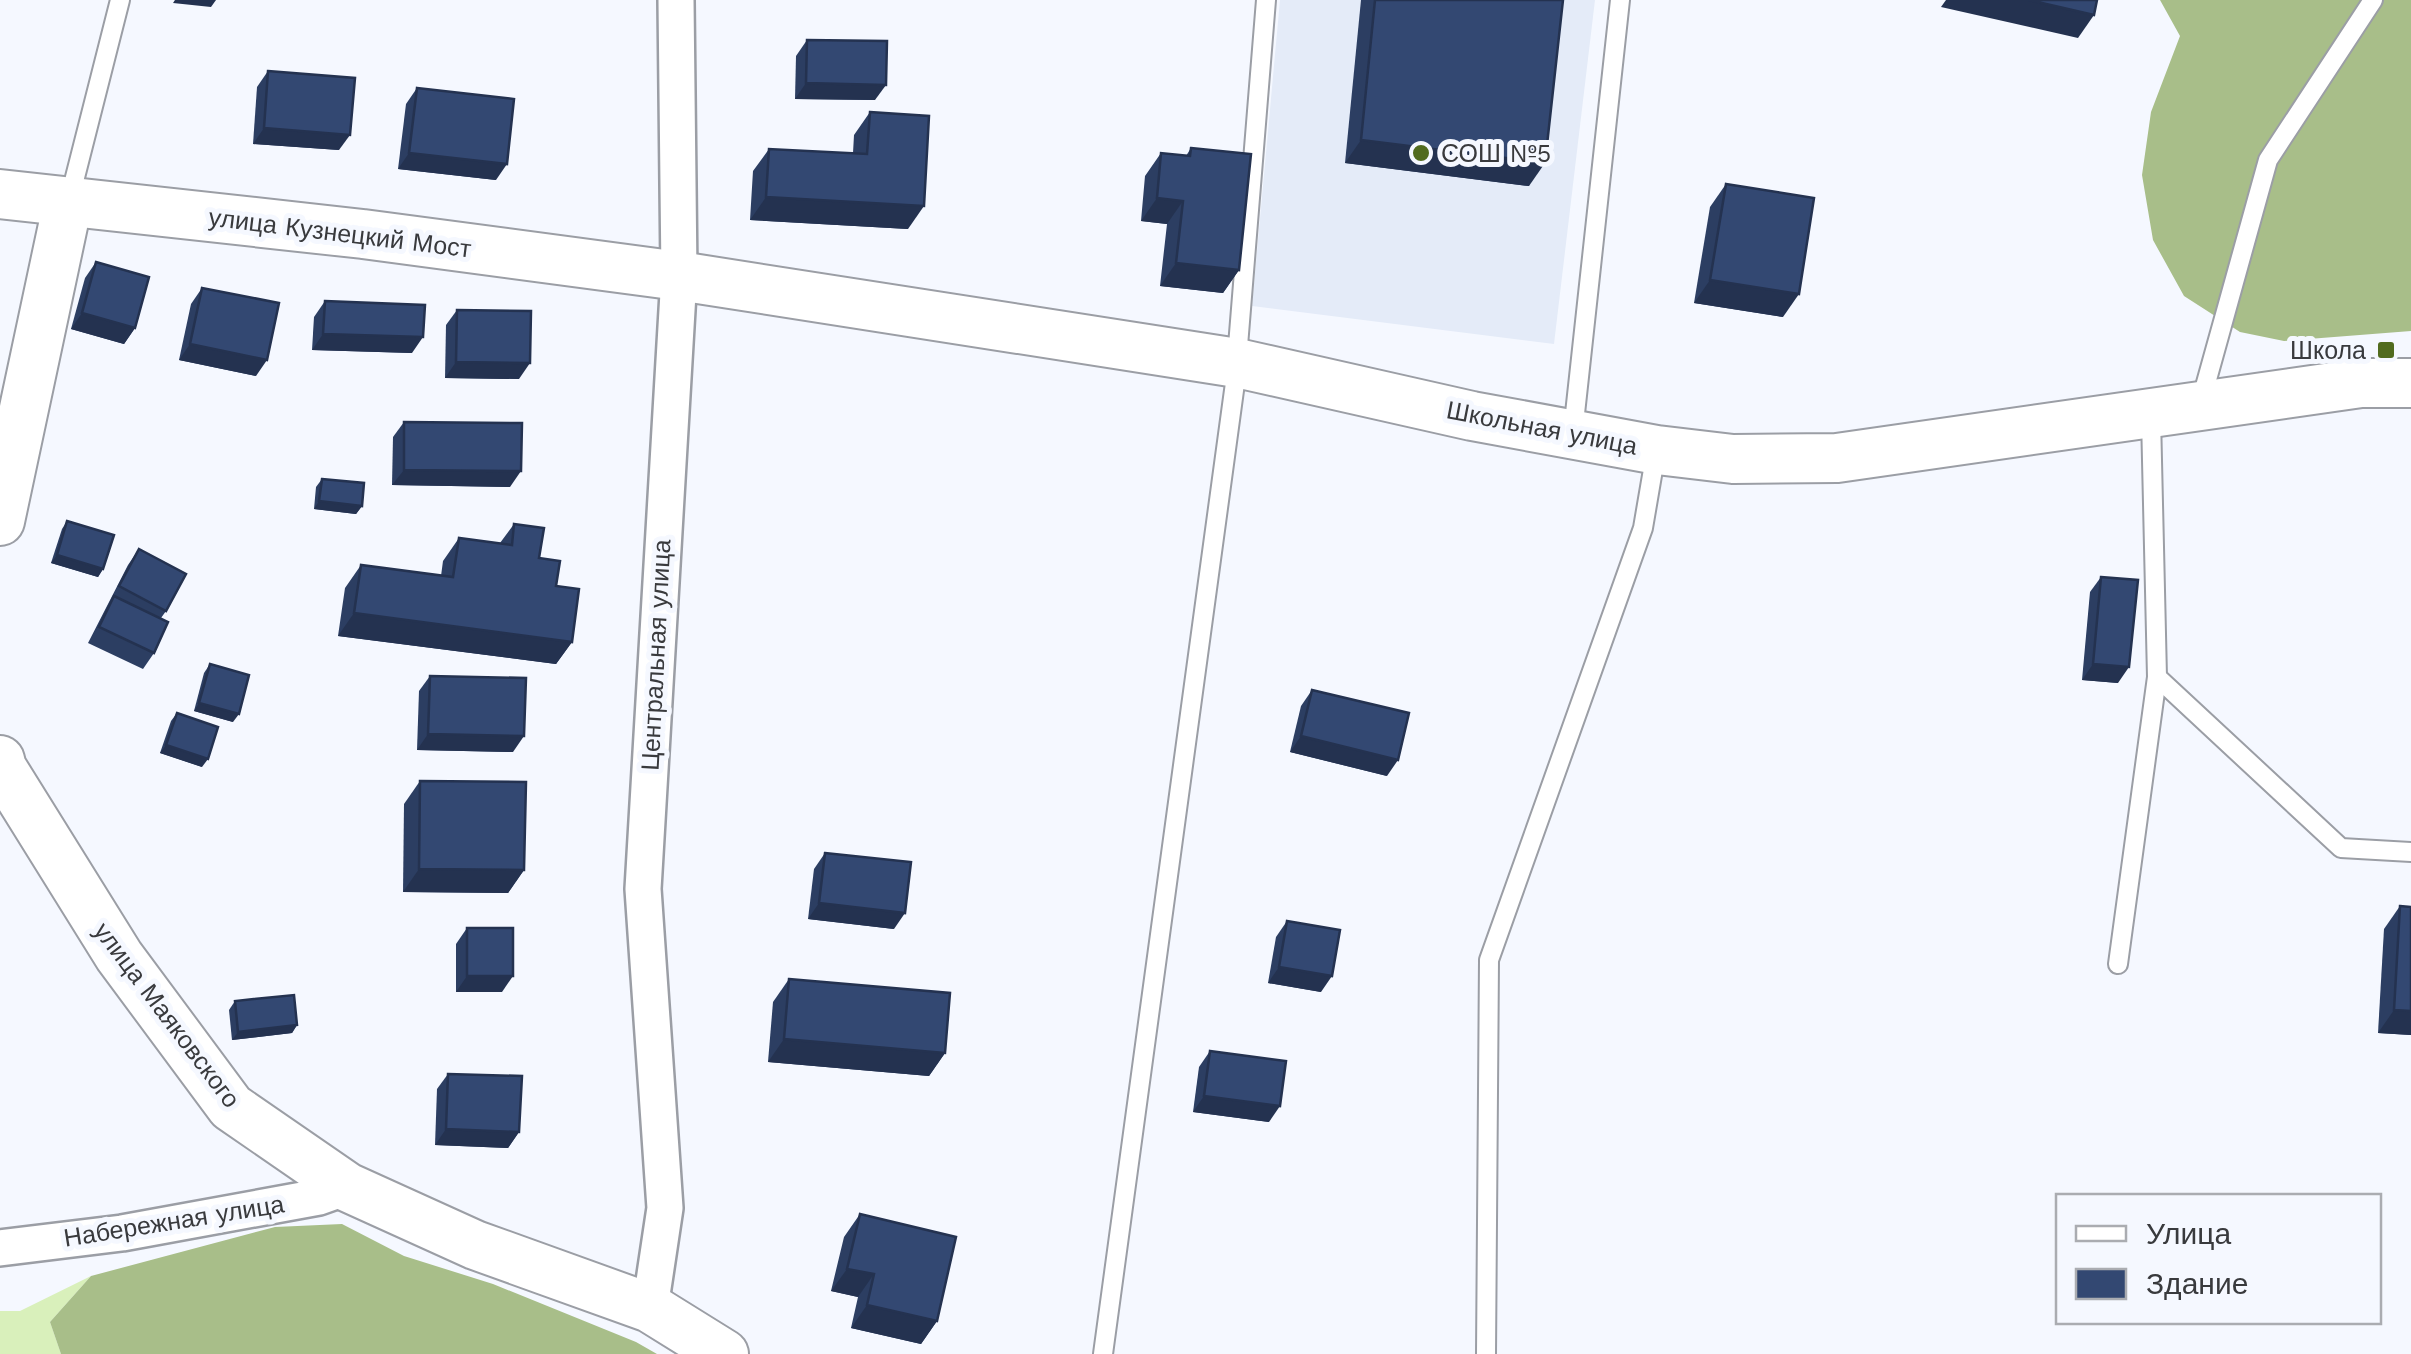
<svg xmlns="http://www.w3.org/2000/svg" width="2411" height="1354" font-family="'Work Sans',sans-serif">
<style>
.built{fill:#e4ebf8}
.green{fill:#d9f0bb}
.forest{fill:#a8be89}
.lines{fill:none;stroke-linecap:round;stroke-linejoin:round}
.lane-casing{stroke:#9b9ea5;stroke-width:22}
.street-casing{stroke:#9b9ea5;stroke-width:40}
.secondary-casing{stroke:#9b9ea5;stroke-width:52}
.lane{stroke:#fff;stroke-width:18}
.street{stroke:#fff;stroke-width:35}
.secondary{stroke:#fff;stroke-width:48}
.wall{fill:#2c3e62}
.shaded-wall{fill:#243250}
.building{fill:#334872;stroke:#243250;stroke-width:2.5}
.poi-dot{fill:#516b1e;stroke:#f5f8ff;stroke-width:4}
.labels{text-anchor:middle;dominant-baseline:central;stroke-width:10;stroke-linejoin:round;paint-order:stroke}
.poi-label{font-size:25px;fill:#393a3d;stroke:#f5f8ff;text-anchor:start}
.street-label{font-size:25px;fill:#393a3d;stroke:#f5f8ff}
</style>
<rect width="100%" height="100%" fill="#f5f8ff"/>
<polygon class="built" points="1280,0 1595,0 1554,344 1252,306"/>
<polygon class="green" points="91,1276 50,1322 61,1354 0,1354 0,1311 20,1311"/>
<g class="forest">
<polygon points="2160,0 2411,0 2411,331 2284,341 2240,332 2184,296 2153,240 2142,175 2151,112 2180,36"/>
<polygon points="342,1224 404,1256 493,1284 636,1342 657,1354 61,1354 50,1322 91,1276 275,1227"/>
</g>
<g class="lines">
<defs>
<g id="lane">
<polyline points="69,201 120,0"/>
<polyline points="2201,401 2268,160 2373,0"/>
<polyline points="1573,432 1620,0"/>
<polyline points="2157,677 2341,848 2411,852"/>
<polyline points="2118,964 2157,677 2151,417"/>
<polyline points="1103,1354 1235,383 1266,0"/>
<polyline points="1486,1354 1489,960 1643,528 1656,452"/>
</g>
<g id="street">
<polyline points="0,1248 122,1233 319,1197 347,1187"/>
<polyline points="650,1308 665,1208 643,889 679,276 676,0"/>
</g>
<g id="secondary">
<polyline points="0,194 363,234 679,276 1237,363 1472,416 1657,450 1733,459 1837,458 2361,383 2411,383"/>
<polyline points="0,521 68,202"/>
<polyline points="0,760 2,768 119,956 231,1107 347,1187 475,1245 650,1308 724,1354"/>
</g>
</defs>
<use href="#lane" class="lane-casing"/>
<use href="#street" class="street-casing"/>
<use href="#secondary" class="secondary-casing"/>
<use href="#lane" class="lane"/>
<use href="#street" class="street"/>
<use href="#secondary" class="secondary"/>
</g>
<g class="wall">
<polygon points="1361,0 1563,0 1529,186 1345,163"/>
<polygon points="807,40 875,100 795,99 796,56"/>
<polygon points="268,71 339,150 253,144 257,87"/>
<polygon points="417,88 496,180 398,169 406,104"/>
<polygon points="870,112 908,229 750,220 753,171 769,149 853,153 854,135"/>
<polygon points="1191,148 1239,270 1223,293 1160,286 1167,224 1141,221 1145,176 1161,153 1186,156"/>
<polygon points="1726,184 1783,317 1694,303 1710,207"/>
<polygon points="96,262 135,328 124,344 71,329 85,278"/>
<polygon points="202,288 256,376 179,360 191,304"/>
<polygon points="325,301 412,353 312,350 314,317"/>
<polygon points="457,310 519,379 445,378 446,325"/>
<polygon points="404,422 510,487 392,485 393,437"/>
<polygon points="322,479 362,506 356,514 314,509 316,487"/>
<polygon points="67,521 103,569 98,577 51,563 62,529"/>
<polygon points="514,524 539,558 556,586 572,642 556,664 338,636 345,588 361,565 441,576 443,561 459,538 500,543"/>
<polygon points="139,549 166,611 161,618 154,653 143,669 88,643 128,565"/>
<polygon points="2101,577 2118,683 2082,680 2090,592"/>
<polygon points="210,664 233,722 194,711 204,673"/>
<polygon points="430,676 513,752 417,750 419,691"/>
<polygon points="1312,690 1387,776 1290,752 1301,706"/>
<polygon points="177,713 202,767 160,753 171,721"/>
<polygon points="420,781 524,870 508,893 403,892 404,804"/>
<polygon points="825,853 894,929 808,919 814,869"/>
<polygon points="2400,906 2411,907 2411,1035 2378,1033 2384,929"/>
<polygon points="1287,921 1321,992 1268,983 1276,937"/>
<polygon points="467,928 502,992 456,992 456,944"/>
<polygon points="789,979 945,1053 929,1076 768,1062 773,1002"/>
<polygon points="235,1001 297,1025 292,1033 232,1040 229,1010"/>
<polygon points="1210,1051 1269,1122 1193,1112 1199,1067"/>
<polygon points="448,1074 519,1132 508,1148 435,1145 437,1089"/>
<polygon points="860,1214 937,1321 921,1344 851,1328 858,1297 831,1291 844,1237"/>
</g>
<g class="shaded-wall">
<polygon points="175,0 216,0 211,7 173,3"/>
<polygon points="1946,0 2029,0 2094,15 2078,38 1941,7"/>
<polygon points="806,83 886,85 875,100 795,99"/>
<polygon points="264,128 350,135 339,150 253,144"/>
<polygon points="1361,140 1545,163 1529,186 1345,163"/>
<polygon points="409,153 507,164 496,180 398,169"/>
<polygon points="766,197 924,206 908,229 750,220"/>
<polygon points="1157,198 1183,201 1167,224 1141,221"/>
<polygon points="1176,263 1239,270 1223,293 1160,286"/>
<polygon points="1710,280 1799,294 1783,317 1694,303"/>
<polygon points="82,313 135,328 124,344 71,329"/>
<polygon points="323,334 423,337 412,353 312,350"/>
<polygon points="190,344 267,360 256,376 179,360"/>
<polygon points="456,362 530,363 519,379 445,378"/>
<polygon points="404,470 521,471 510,487 392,485"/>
<polygon points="319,501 362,506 356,514 314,509"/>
<polygon points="57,555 103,569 98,577 51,563"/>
<polygon points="354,613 572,642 556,664 338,636"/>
<polygon points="2093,664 2129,667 2118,683 2082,680"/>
<polygon points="199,703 239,714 233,722 194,711"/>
<polygon points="428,734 524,736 513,752 417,750"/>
<polygon points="1301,736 1398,760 1387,776 1290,752"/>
<polygon points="166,745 208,759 202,767 160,753"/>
<polygon points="419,869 524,870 508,893 403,892"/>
<polygon points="819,903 905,913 894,929 808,919"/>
<polygon points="1279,967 1332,976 1321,992 1268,983"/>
<polygon points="467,976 513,976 502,992 456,992"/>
<polygon points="2394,1010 2411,1011 2411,1035 2378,1033"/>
<polygon points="297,1025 292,1033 232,1040 238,1032"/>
<polygon points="784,1039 945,1053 929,1076 768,1062"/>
<polygon points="1204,1096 1280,1106 1269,1122 1193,1112"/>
<polygon points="446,1129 519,1132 508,1148 435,1145"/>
<polygon points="847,1269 874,1274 858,1297 831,1291"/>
<polygon points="867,1305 937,1321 921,1344 851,1328"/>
</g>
<g class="building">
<polygon points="1375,0 1563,0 1545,163 1361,140"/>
<polygon points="2029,0 2097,0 2094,15"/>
<polygon points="807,40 887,41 886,85 806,83"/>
<polygon points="268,71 355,78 350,135 264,128"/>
<polygon points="417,88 514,99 507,164 409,153"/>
<polygon points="870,112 929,116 924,206 766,197 769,149 867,154"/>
<polygon points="1191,148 1251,154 1239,270 1176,263 1183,201 1157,198 1161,153 1190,156"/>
<polygon points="1726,184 1814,198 1799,294 1710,280"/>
<polygon points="96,262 149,277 135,328 82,313"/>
<polygon points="202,288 279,303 267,360 190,344"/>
<polygon points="325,301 425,305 423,337 323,334"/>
<polygon points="457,310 531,311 530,363 456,362"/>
<polygon points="404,422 522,423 521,471 404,470"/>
<polygon points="322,479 364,483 362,506 319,501"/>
<polygon points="67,521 114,535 103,569 57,555"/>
<polygon points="514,524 544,528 539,558 560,561 556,586 579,589 572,642 354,613 361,565 453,577 459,538 512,545"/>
<polygon points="139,549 186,574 166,611 119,586"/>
<polygon points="2101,577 2138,580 2129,667 2093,664"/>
<polygon points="114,596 168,622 154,653 99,627"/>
<polygon points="210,664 249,675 239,714 199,703"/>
<polygon points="430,676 526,678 524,736 428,734"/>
<polygon points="1312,690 1409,713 1398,760 1301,736"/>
<polygon points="177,713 218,727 208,759 166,745"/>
<polygon points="420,781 526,782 524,870 419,869"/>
<polygon points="825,853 911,862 905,913 819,903"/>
<polygon points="2400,906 2411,907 2411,1011 2394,1010"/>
<polygon points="1287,921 1340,930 1332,976 1279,967"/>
<rect x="467" y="928" width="46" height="48"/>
<polygon points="789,979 950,993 945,1053 784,1039"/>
<polygon points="294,995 297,1025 238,1032 235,1001"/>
<polygon points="1210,1051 1286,1061 1280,1106 1204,1096"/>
<polygon points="448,1074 522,1076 519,1132 446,1129"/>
<polygon points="860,1214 956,1237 937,1321 867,1305 874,1274 847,1269"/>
</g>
<g class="poi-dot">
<circle cx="1421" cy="153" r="10"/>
<rect x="2376" y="340" width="20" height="20" rx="5"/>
</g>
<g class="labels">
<g class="poi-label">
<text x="1441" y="153">СОШ №5</text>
<text x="2366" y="350" text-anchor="end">Школа</text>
</g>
<g class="street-label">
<text transform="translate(340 233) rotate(7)">улица Кузнецкий Мост</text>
<text transform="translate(1542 428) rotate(11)">Школьная улица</text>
<text transform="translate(656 655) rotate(-87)">Центральная улица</text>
<text transform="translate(167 1015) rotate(53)">улица Маяковского</text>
<text transform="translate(174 1221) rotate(-9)">Набережная улица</text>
</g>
</g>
<rect x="2056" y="1194" width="325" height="130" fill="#f5f8ff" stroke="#aaacb1" stroke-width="2.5"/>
<rect x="2076" y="1226" width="50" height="15" fill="#ffffff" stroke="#aaacb1" stroke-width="2.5"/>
<text x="2146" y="1244" font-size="30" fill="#393a3d">Улица</text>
<rect x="2076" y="1269" width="50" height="30" fill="#334872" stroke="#aaacb1" stroke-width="2.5"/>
<text x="2146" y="1294" font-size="30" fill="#393a3d">Здание</text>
</svg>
